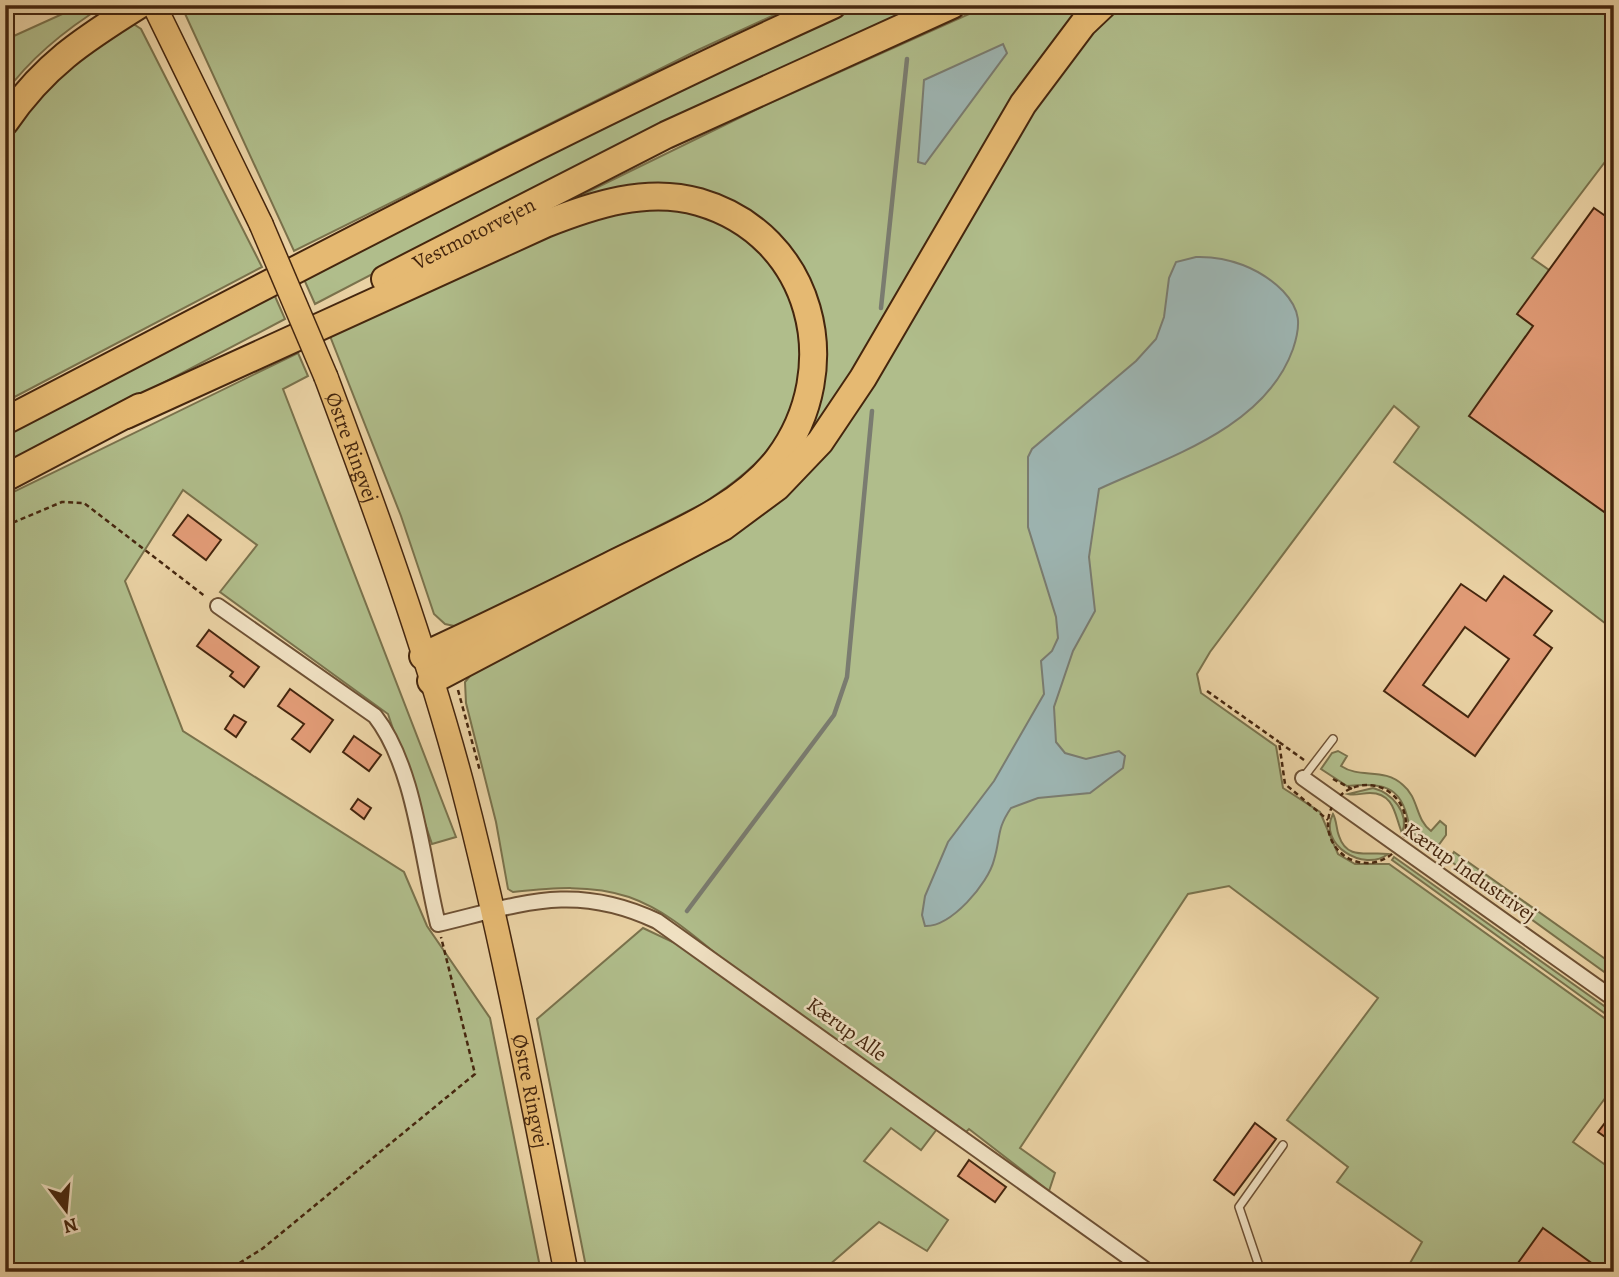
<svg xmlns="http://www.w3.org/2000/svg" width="1619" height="1277" font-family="Alegreya,serif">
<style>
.green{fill:#b0bd8b;stroke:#7a724c;stroke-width:2}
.water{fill:#9db5b2;stroke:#7a7c70;stroke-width:2}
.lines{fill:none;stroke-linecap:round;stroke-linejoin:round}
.stream{stroke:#7a7c70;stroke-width:4.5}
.building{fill:#e19b76;stroke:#45260e;stroke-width:2;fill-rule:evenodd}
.service-casing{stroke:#6e5134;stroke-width:10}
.minor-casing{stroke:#6e5134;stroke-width:18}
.primary-casing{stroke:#45260e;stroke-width:26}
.motorway-casing{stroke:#45260e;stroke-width:30}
.path{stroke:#45260e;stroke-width:2.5;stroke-dasharray:5 3.5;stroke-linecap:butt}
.service{stroke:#f1e2c4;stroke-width:7}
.minor{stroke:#f1e2c4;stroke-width:14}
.primary{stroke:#e5b972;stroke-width:23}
.motorway{stroke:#e5b972;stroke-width:26}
.primary-bridge-casing{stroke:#45260e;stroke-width:26;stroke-linecap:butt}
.primary-bridge{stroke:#e5b972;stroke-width:23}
.labels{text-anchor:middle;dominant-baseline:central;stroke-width:5;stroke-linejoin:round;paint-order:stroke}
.street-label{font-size:21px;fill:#45260e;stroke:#f1e2c4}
</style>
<rect width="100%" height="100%" fill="#ead2a4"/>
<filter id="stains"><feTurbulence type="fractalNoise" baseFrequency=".00286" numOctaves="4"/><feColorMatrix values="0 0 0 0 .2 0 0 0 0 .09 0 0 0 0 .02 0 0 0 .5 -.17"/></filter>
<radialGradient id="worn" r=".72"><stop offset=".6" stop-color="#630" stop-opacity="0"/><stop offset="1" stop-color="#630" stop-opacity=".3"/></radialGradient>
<g class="green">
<path d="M82,5H105C66,29 32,56 5,93V40Z"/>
<polygon points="181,5 796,5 698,50 294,251"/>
<polygon points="854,5 923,5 497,209 315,304 303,277 704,75"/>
<polygon points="989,5 1094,5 819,432 785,460 811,299 705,196 520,225 768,104"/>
<path d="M1120,5H1614V150L1532,258L1549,270L1533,326L1614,519V630L1394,462L1419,427L1394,406L1210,652L1197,674L1201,693L1276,746L1283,788L1320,812L1338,854L1355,864H1389L1614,1025V1086L1573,1142L1614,1171V1272H1405L1422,1242L1337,1182L1348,1167L1287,1120L1378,998L1229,886L1188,894L1020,1148L1055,1173L1049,1191L969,1129L964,1134C890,1081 817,1028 743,975C705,947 674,913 629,897C591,884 552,888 513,892L508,889L496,822L466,703L465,682L474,671L707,551C770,513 805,480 849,421L1038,103L1096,27Z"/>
<polygon points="132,23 141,29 262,267 5,402 5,133 52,73"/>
<path d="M633,208C655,208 682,206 702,213C789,245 831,355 780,434C760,464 732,485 702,504L459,627L445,624L434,614L401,516L330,336L556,230Z"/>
<polygon points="274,294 285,319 5,466 5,434"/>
<polygon points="298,353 308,376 283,389 456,837 432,844 388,714 220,592 257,545 183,490 125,581 183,731 404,872 427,926 490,1018 541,1272 5,1272 5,496"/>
<path d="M1338,751L1347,756L1341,766C1360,779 1384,767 1403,785C1419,798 1415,819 1431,831L1440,821L1446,826V835L1435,850L1410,831C1404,787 1387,782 1347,786L1321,769L1332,753Z"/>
<path d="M1373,788C1392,793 1410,813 1402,833C1395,817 1395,793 1370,793C1362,793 1355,796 1348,794Z"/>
<path d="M1333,814C1337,821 1336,829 1339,836C1347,861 1369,851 1388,854C1364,873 1317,844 1333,814Z"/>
<polygon points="1454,852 1611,963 1614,960 1614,979 1449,860"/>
<polygon points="1394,857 1614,1013 1614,1020 1392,860"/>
<polygon points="643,928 677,944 937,1129 921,1150 891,1128 864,1161 948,1220 927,1251 879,1222 821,1272 587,1272 537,1019"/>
</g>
<g class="water">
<polygon points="1003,44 1007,53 925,164 918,162 924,80"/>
<path d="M1196,257C1228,256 1260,268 1283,291C1301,310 1301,325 1293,349C1265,428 1168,457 1099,489L1089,557L1095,611L1073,651L1054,707L1056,742L1065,753L1086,759L1119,751L1125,756L1123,768L1090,793L1038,798L1011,808C996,830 1001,837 994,860C988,884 951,927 925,926L922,915L925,896L948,842L994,781L1044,694L1041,661L1052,651L1058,638L1056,617L1028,527V457L1032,449L1136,361L1156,339L1164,317L1169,278L1176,262Z"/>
</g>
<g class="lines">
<g class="stream">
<polyline points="881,308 907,59"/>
<polyline points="687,911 834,715 847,677 872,411"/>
</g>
</g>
<g class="building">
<polygon points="1594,208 1614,222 1614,519 1469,416 1533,326 1517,314"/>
<polygon points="188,515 221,540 206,560 173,535"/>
<path d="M1504,576L1552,611L1534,635L1552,648L1475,756L1384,691L1461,584L1486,601ZM1465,627L1509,659L1468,717L1423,685Z"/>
<polygon points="209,630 259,667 244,687 230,676 233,672 197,646"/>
<polygon points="290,689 333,720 310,752 292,739 304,724 278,706"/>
<polygon points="234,715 246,722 236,737 225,729"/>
<polygon points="354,736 381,755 369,771 343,752"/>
<polygon points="358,799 371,808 364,819 351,809"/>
<polygon points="1614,1111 1614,1143 1598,1132"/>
<polygon points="1255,1123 1276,1139 1234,1195 1214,1180"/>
<polygon points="969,1160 1006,1187 995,1202 958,1176"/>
<polygon points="1543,1228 1604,1272 1530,1272 1518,1263"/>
</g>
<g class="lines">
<defs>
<g id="service">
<polyline points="1303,778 1333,739"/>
<polyline points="1261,1272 1239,1207 1283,1145"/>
</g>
<g id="minor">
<path d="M218,606L375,716C415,767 422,860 438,924C522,904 574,882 657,921L1149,1272"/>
<polyline points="1303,778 1614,999"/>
</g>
<g id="primary">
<polyline points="154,5 261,224"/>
<path id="s1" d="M326,377C376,511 425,646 462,784C504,945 534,1109 566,1272"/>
</g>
<g id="motorway">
<path d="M5,122C43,66 83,40 139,5"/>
<path id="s2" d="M385,279L666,135L952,5"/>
<path d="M126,415L545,224C593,205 647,187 699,202C813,235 846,368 778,459C738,511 666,537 609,566C547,597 486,627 423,656"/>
<path d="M5,421C279,279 551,133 833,5"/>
<polyline points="5,478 140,407"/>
<polyline points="431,681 723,527 777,487 820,442 863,378 1023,104 1083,24 1103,5"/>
</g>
</defs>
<use href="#service" class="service-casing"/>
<use href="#minor" class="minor-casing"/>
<use href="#primary" class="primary-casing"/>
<use href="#motorway" class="motorway-casing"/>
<g class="path">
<polyline points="5,526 62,502 84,503 206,597"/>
<polyline points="458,690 480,771"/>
<polyline points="1207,691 1279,742"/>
<polyline points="1304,760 1279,742 1285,784 1328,820"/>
<polyline points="1333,779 1352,789"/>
<circle cx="1367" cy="824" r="39"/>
<polyline points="1406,826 1410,834"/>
<polyline points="225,1272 262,1249 475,1074 441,937"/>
</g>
<use href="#service" class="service"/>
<use href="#minor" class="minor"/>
<use href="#primary" class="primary"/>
<use href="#motorway" class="motorway"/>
<defs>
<polyline id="primary-bridge" points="261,224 326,377"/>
</defs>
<use href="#primary-bridge" class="primary-bridge-casing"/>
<use href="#primary-bridge" class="primary-bridge"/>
</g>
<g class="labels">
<g class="street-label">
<text stroke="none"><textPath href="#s2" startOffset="100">Vestmotorvejen</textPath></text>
<text stroke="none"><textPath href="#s1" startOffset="75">Østre Ringvej</textPath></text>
<text transform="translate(1470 872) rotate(35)">Kærup Industrivej</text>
<text transform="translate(847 1029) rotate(36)">Kærup Alle</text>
<text stroke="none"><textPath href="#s1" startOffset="744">Østre Ringvej</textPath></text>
</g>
</g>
<rect width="1619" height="1277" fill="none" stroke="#ead2a4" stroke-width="28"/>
<rect x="7" y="7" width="1605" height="1263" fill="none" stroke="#45260e" stroke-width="3.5"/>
<rect x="14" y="14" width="1591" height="1249" fill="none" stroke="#45260e" stroke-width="2"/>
<g transform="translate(66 1210) rotate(164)" stroke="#f1e2c4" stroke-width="5" paint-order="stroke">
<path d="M0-5L12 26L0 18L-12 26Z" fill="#45260e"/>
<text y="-10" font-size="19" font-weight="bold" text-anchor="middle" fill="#45260e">N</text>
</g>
<rect width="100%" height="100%" filter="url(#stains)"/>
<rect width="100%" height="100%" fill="url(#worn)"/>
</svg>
